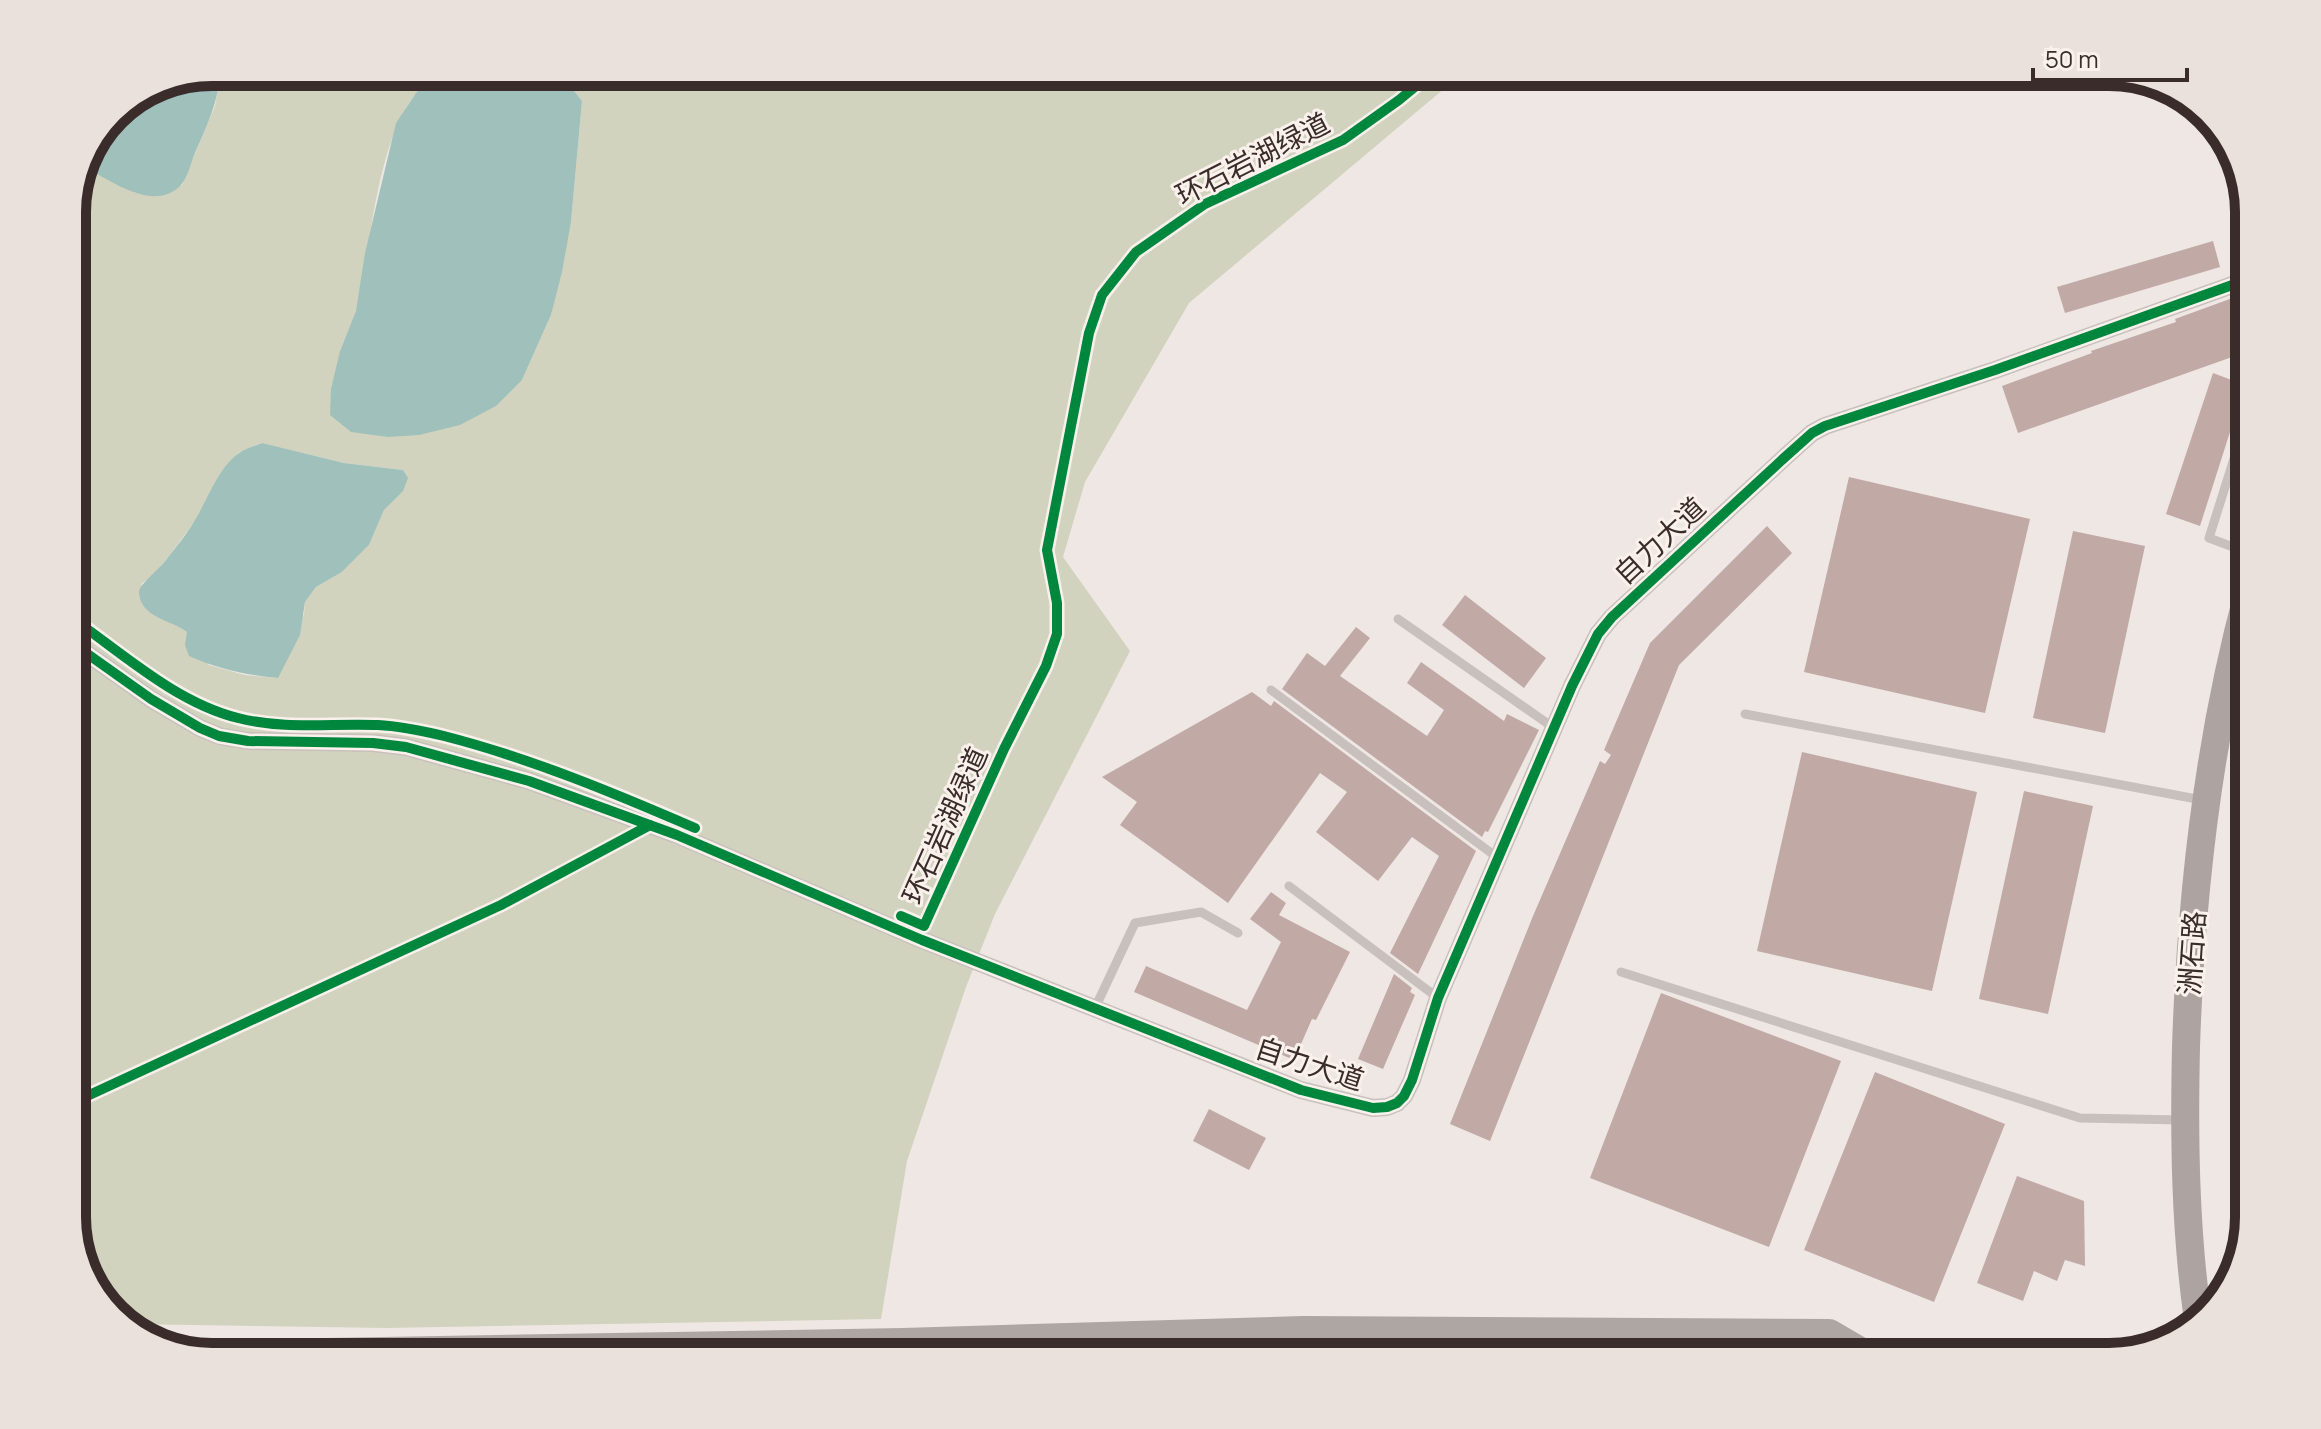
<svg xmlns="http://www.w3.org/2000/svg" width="2321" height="1429" font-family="Manrope,'Noto Sans SC',sans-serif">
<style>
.green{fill:#d2d3be;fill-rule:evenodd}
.water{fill:#a0c0bb}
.building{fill:#c1a9a6}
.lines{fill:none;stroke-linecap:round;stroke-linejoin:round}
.lane{stroke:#c8c0bc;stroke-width:9}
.street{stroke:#c8c0bc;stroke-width:18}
.secondary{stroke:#b8b0ad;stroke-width:24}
.primary{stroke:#ada4a1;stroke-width:28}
.highway{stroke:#ada6a3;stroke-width:32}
.cycleway-casing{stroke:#faf1ec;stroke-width:15}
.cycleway{stroke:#00873e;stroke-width:10}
.labels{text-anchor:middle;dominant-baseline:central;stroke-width:6;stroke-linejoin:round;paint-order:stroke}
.street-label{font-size:28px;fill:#392c2a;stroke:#faf1ec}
.rim{fill:none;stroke:#392c2a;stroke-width:10}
</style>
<rect width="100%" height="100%" fill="#eee7e4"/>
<path class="green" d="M212,72H334L361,81L375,72H445C376,97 373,248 356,311C352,324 345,338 340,351L522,380L551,315L571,222L582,101L541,76L499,72H1464L1189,303L1085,482L1063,557L1130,651L995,914L966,987L907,1161L881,1319L386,1328L127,1324L91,1288L72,1226V203L88,169L136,193L182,185L215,106L218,89L213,81L202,74ZM261,443L344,463L403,470L407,478L402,491L384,510L369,545L342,572L316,587L305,602L304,614L277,678L245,675L209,665L188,632L174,622L141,584L157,572L195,521L227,466L238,453Z"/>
<g class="water">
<path d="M445,72C480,72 534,67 565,83C571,86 577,95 582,101L571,222L562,272L551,315L522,380L496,406L460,425L419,435L388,437L351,432L330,415L331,389L340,351L356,311L365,253L396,123L416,93L433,76Z"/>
<path d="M202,74L213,81L218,89C214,112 204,132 195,153C191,163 187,180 179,187C153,211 113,182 88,169L113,113L159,82Z"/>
<path d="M262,443L344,463L403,470L408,478L403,491L384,510L369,545L342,572L316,587L305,602L300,635L278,678C246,675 218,669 189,656L185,645L187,632C172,620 140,618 139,592C139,584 161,568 166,560C176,547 187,534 195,520C208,499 218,468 239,453C245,449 254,446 262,443Z"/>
</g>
<g class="building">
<polygon points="2213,241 2220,267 2065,313 2057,287"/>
<polygon points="2238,296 2249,326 2249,351 2018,433 2002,386 2092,353 2091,351 2176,322 2175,319"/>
<polygon points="2213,373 2245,385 2200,526 2166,514"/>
<polygon points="1849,477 2030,519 1985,713 1804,672"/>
<polygon points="1767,526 1792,553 1679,665 1490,1141 1450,1124 1533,916 1600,761 1605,764 1611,755 1604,750 1650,643"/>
<polygon points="2073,531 2145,546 2105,733 2033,718"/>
<polygon points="1465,595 1546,658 1524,688 1442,625"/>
<polygon points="1356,627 1370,638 1340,676 1427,736 1444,710 1407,683 1421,662 1504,721 1507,714 1539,730 1488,832 1485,831 1482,837 1282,689 1307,653 1325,666"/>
<polygon points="1252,692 1271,706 1274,701 1476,851 1418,974 1390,953 1439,856 1412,837 1378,881 1316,832 1347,792 1320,773 1228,903 1120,825 1137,802 1102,777"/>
<polygon points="1802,752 1977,792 1932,991 1757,951"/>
<polygon points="2024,791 2093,806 2048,1014 1979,999"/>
<polygon points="1271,892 1286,903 1279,915 1350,952 1316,1020 1312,1019 1294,1060 1134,992 1146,966 1247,1010 1281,942 1250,919"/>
<polygon points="1394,974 1412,988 1410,992 1415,995 1383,1069 1358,1059"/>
<polygon points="1661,993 1841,1061 1769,1247 1590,1178"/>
<polygon points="1875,1072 2005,1124 1934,1302 1804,1250"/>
<polygon points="1209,1109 1266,1138 1249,1170 1193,1141"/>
<polygon points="2017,1176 2084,1201 2085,1266 2065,1260 2057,1281 2034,1271 2023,1301 1977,1283"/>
</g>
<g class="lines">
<g class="lane">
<polyline points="2249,411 2209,538 2249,553"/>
<polyline points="1398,619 1554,728"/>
<polyline points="1271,690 1498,858"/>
<polyline points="1745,714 2202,800"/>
<polyline points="1289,886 1438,998"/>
<polyline points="1621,972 2080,1118 2181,1120"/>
<polyline points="1095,1008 1135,923 1201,912 1238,933"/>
</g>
<polyline class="street" points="72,643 151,699 200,728 219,736 248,741 373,743 406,747 529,781 677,835 922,940 1301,1090 1373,1108 1387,1107 1397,1103 1404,1096 1412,1080 1438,998 1572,686 1598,634 1612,617 1784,458 1812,433 1825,426 1995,370 2249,279"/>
<polyline class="secondary" points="2225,136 2240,176"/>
<g class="primary">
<polyline points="2249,1022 2247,1114 2249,1180"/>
<path d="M2198,1320C2185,1229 2184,1138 2186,1047C2191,893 2208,739 2249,590"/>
</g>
<polyline class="highway" points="208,1356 903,1344 1303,1332 1829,1335 1858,1352 1860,1357"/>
<defs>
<g id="cycleway">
<path d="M72,618C123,654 177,703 238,718C284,730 331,723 378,725C399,726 423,731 444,736C530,758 614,793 695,828"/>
<polyline points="72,643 151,699 200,728 219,736 248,741 373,743 406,747 529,781 677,835 922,940 1301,1090 1373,1108 1387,1107 1397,1103 1404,1096 1412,1080 1438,998 1572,686 1598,634 1612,617 1784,458 1812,433 1825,426 1995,370 2249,279"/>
<polyline points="901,916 924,926 1004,749 1046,666 1057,634 1057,603 1047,550 1089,333 1102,295 1136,252 1205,204 1343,140 1399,100 1433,72"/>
<polyline points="72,1103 501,905 650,825"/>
</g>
</defs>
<use href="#cycleway" class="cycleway-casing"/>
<use href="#cycleway" class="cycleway"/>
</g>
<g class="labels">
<g class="street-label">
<text transform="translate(1252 158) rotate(-27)">环石岩湖绿道</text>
<text transform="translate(1659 540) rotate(-43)">自力大道</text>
<text transform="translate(944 825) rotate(-66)">环石岩湖绿道</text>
<text transform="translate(2191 953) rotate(-86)">洲石路</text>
<text transform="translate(1310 1063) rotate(18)">自力大道</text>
</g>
</g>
<path d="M0 0H2321V1429H0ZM212 86H2109A126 126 0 0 1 2235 212V1217A126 126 0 0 1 2109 1343H212A126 126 0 0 1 86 1217V212A126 126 0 0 1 212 86Z" fill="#ebe1dc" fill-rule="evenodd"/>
<path class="rim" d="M212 86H2109A126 126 0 0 1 2235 212V1217A126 126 0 0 1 2109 1343H212A126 126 0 0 1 86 1217V212A126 126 0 0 1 212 86Z"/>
<path d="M2033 68v12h154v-12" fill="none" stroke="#392c2a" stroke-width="4"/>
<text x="2045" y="68" font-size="24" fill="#392c2a" stroke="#faf1ec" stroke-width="6" paint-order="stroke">50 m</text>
</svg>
